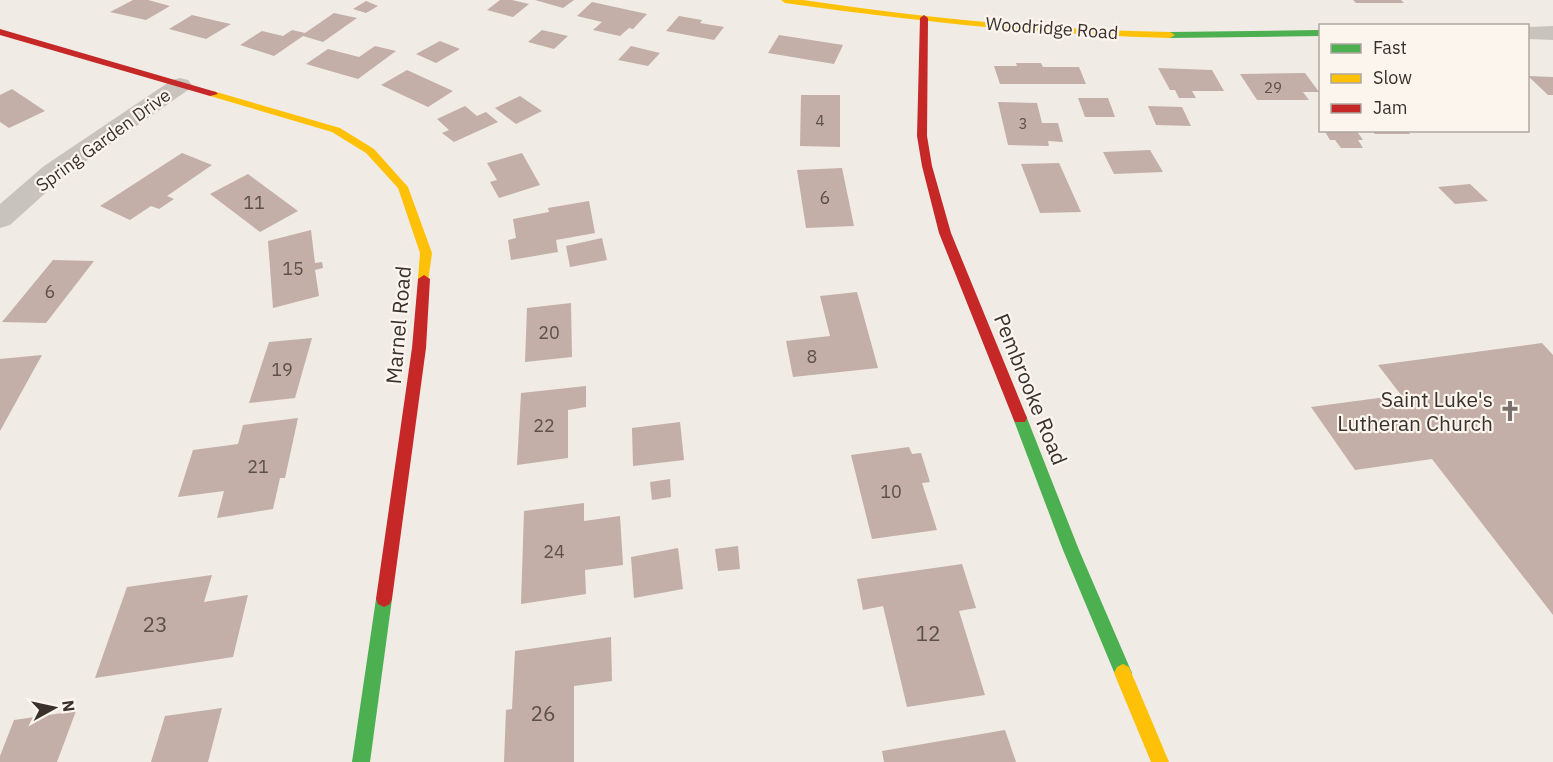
<svg xmlns="http://www.w3.org/2000/svg" width="1553" height="762" font-family="'IBM Plex Sans',sans-serif">
<style>
.building{fill:#c3afa7}
.lines{fill:none;stroke-linecap:round;stroke-linejoin:round}
.street{fill:#c9c3be;fill-rule:evenodd}
.fast{fill:#4caf50;fill-rule:evenodd}
.slow{fill:#ffc107;fill-rule:evenodd}
.jam{fill:#c62828;fill-rule:evenodd}
.labels{text-anchor:middle;dominant-baseline:central;stroke-width:4.5;stroke-linejoin:round;paint-order:stroke}
.far-number-label{font-size:15px;fill:#5d504a}
.far-street-label{font-size:18px;fill:#3b302b;stroke:#fbf5ee}
.number-label{font-size:18px;fill:#5d504a}
.street-label{font-size:21px;fill:#3b302b;stroke:#fbf5ee}
.poi-label{font-size:21px;fill:#3b302b;stroke:#fbf5ee;text-anchor:end}
.near-number-label{font-size:21px;fill:#5d504a}
</style>
<rect width="100%" height="100%" fill="#f0ebe5"/>
<g class="building">
<polygon points="133,0 148,0 170,6 146,20 110,12"/>
<polygon points="500,0 512,0 529,4 513,17 487,10"/>
<polygon points="535,0 574,0 563,8"/>
<polygon points="1353,0 1401,0 1404,3 1356,3"/>
<polygon points="366,1 378,6 366,13 353,9"/>
<polygon points="592,2 647,14 633,29 629,28 620,36 593,30 602,22 577,16"/>
<polygon points="334,13 357,18 323,42 303,36 274,56 240,45 262,31 283,36 292,30 305,33"/>
<polygon points="192,15 217,21 231,24 206,39 169,29"/>
<polygon points="679,16 702,20 700,23 724,27 714,40 666,31"/>
<polygon points="542,30 568,36 554,49 528,42"/>
<polygon points="779,35 843,45 834,64 768,53"/>
<polygon points="440,41 460,49 436,63 416,54"/>
<polygon points="375,46 396,51 358,79 306,64 328,49 359,57"/>
<polygon points="631,46 660,53 648,66 618,60"/>
<polygon points="1016,63 1041,63 1043,67 1079,67 1086,84 1000,84 994,66 1017,66"/>
<polygon points="1158,68 1212,70 1224,91 1192,91 1196,98 1179,98 1175,90 1170,90"/>
<polygon points="407,70 453,91 428,107 381,85"/>
<polygon points="1305,73 1319,92 1303,92 1309,100 1257,100 1240,74"/>
<polygon points="1528,76 1553,77 1553,95 1548,95"/>
<polygon points="12,89 45,111 9,128 0,122 0,95"/>
<polygon points="801,95 840,95 840,147 800,146"/>
<polygon points="520,96 542,111 516,124 495,108"/>
<polygon points="1078,98 1108,98 1115,117 1085,117"/>
<polygon points="998,102 1037,103 1042,123 1058,123 1063,142 1048,141 1049,146 1008,145"/>
<polygon points="465,106 477,116 486,112 498,122 454,142 442,133 449,130 437,119"/>
<polygon points="1148,106 1182,107 1191,126 1156,125"/>
<polygon points="1324,130 1356,130 1363,140 1358,140 1363,148 1341,148 1335,140 1330,140"/>
<polygon points="1372,130 1407,130 1410,134 1375,134"/>
<polygon points="1150,150 1163,172 1114,174 1103,152"/>
<polygon points="182,153 212,165 167,196 174,199 159,209 151,206 130,220 100,206"/>
<polygon points="522,153 540,185 499,198 490,182 497,180 487,163"/>
<polygon points="1059,163 1081,212 1040,213 1021,164"/>
<polygon points="842,168 854,226 806,228 797,170"/>
<polygon points="248,174 298,211 260,232 210,194"/>
<polygon points="1470,184 1488,201 1455,204 1438,187"/>
<polygon points="589,201 595,233 556,240 558,252 511,260 508,240 516,238 513,219 549,212 548,208"/>
<polygon points="311,230 315,263 322,262 323,268 315,270 319,296 273,308 268,241"/>
<polygon points="602,238 607,260 570,267 566,246"/>
<polygon points="53,260 94,261 46,323 2,322"/>
<polygon points="857,292 878,368 793,377 786,341 830,336 820,296"/>
<polygon points="571,303 572,357 525,362 527,308"/>
<polygon points="312,338 295,398 249,403 269,342"/>
<polygon points="1542,343 1553,355 1553,615 1432,459 1355,470 1311,407 1401,395 1378,365"/>
<polygon points="42,355 0,431 0,359"/>
<polygon points="586,386 586,407 568,410 568,458 517,465 521,393"/>
<polygon points="298,418 285,478 280,478 273,509 217,518 224,491 178,497 193,450 238,444 243,425"/>
<polygon points="680,422 684,460 633,466 632,428"/>
<polygon points="909,447 912,454 921,453 930,482 922,483 937,530 872,539 851,455"/>
<polygon points="670,479 671,497 652,500 650,482"/>
<polygon points="584,503 584,521 620,516 623,565 585,570 586,594 521,604 524,511"/>
<polygon points="738,546 740,569 718,571 715,549"/>
<polygon points="678,548 683,589 634,598 631,557"/>
<polygon points="962,564 976,608 959,611 985,695 907,707 883,606 863,610 857,579"/>
<polygon points="212,575 204,602 248,595 233,657 95,678 127,587"/>
<polygon points="611,637 612,681 574,686 574,762 504,762 506,710 512,709 515,651"/>
<polygon points="222,708 208,762 151,762 165,716"/>
<polygon points="76,711 57,762 0,762 0,756 14,720"/>
<polygon points="1005,730 1016,762 884,762 882,751"/>
</g>
<g class="lines">
<g class="street">
<polygon points="1553,26 1553,40 1528,39 1528,27"/>
<polygon points="180,78 188,80 192,85 188,90 62,178 10,225 0,228 0,204 44,166 172,80"/>
</g>
<g class="fast">
<polygon points="1320,30 1320,36 1170,38 1165,35 1170,32"/>
<polygon points="1020,412 1025,414 1027,418 1079,550 1132,673 1129,679 1123,682 1117,679 1063,550 1013,418 1015,414"/>
<polygon points="384,591 390,594 392,599 370,762 352,762 376,599 378,594"/>
</g>
<g class="slow">
<path d="M781,0H803C925,18 1047,30 1170,32L1175,35L1170,38C1041,35 913,21 785,3Z"/>
<polygon points="213,91 340,128 374,149 408,187 432,253 428,282 424,283 418,279 420,253 398,188 366,153 332,132 210,96 210,92"/>
<polygon points="1123,664 1129,667 1169,762 1151,762 1114,673 1117,667"/>
</g>
<g class="jam">
<polygon points="924,15 928,18 927,136 932,166 951,233 1027,418 1025,422 1015,422 1013,418 939,233 922,166 917,136 920,18"/>
<polygon points="0,29 216,92 218,94 210,96 0,35"/>
<polygon points="424,275 430,279 426,348 392,599 390,604 384,607 378,604 376,599 412,348 418,279"/>
</g>
</g>
<defs>
<symbol id="church-bare" viewBox="-9 -9 18 18"><path d="M-1.2-6h2.4v3.5h3.3v2.4h-3.3V6h-2.4V-.1h-3.3v-2.4h3.3Z" fill="#7a716c" stroke="#fbf5ee" stroke-width="2.5" paint-order="stroke"/></symbol>
</defs>
<g fill-rule="evenodd">
<use href="#church-bare" x="1495" y="396" width="30" height="30"/>
</g>
<g class="labels">
<g class="far-number-label">
<text x="1273" y="87">29</text>
<text x="820" y="120">4</text>
<text x="1023" y="123">3</text>
</g>
<g class="far-street-label">
<text transform="translate(1052 28) rotate(4)">Woodridge Road</text>
<text transform="translate(103 140) rotate(-36)">Spring Garden Drive</text>
</g>
<g class="number-label">
<text x="825" y="197">6</text>
<text x="254" y="202">11</text>
<text x="293" y="268">15</text>
<text x="50" y="291">6</text>
<text x="549" y="332">20</text>
<text x="812" y="356">8</text>
<text x="282" y="369">19</text>
<text x="544" y="425">22</text>
<text x="258" y="466">21</text>
<text x="891" y="491">10</text>
<text x="554" y="551">24</text>
</g>
<g class="street-label">
<text transform="translate(398 325) rotate(-85)">Marnel Road</text>
<text transform="translate(1031 389) rotate(68)">Pembrooke Road</text>
</g>
<g class="poi-label">
<text x="1493" y="399">Saint Luke's<tspan x="1493" dy="24">Lutheran Church</tspan></text>
</g>
<g class="near-number-label">
<text x="155" y="624">23</text>
<text x="928" y="633">12</text>
<text x="543" y="713">26</text>
</g>
</g>
<rect x="1319" y="24" width="210" height="108" fill="#fbf5ee" stroke="#aea6a0" stroke-width="1.5"/>
<rect x="1331" y="44" width="30" height="9" fill="#4caf50" stroke="#aea6a0" stroke-width="1.5"/>
<text x="1373" y="54" font-size="18" fill="#3b302b">Fast</text>
<rect x="1331" y="74" width="30" height="9" fill="#ffc107" stroke="#aea6a0" stroke-width="1.5"/>
<text x="1373" y="84" font-size="18" fill="#3b302b">Slow</text>
<rect x="1331" y="104" width="30" height="9" fill="#c62828" stroke="#aea6a0" stroke-width="1.5"/>
<text x="1373" y="114" font-size="18" fill="#3b302b">Jam</text>
<g transform="translate(54 708) rotate(82)" stroke="#fbf5ee" stroke-width="4.5" paint-order="stroke">
<path d="M0-4.5L10 22L0 15L-10 22Z" fill="#3b302b"/>
<text y="-9" font-size="16" font-weight="bold" text-anchor="middle" fill="#3b302b">N</text>
</g>
</svg>
